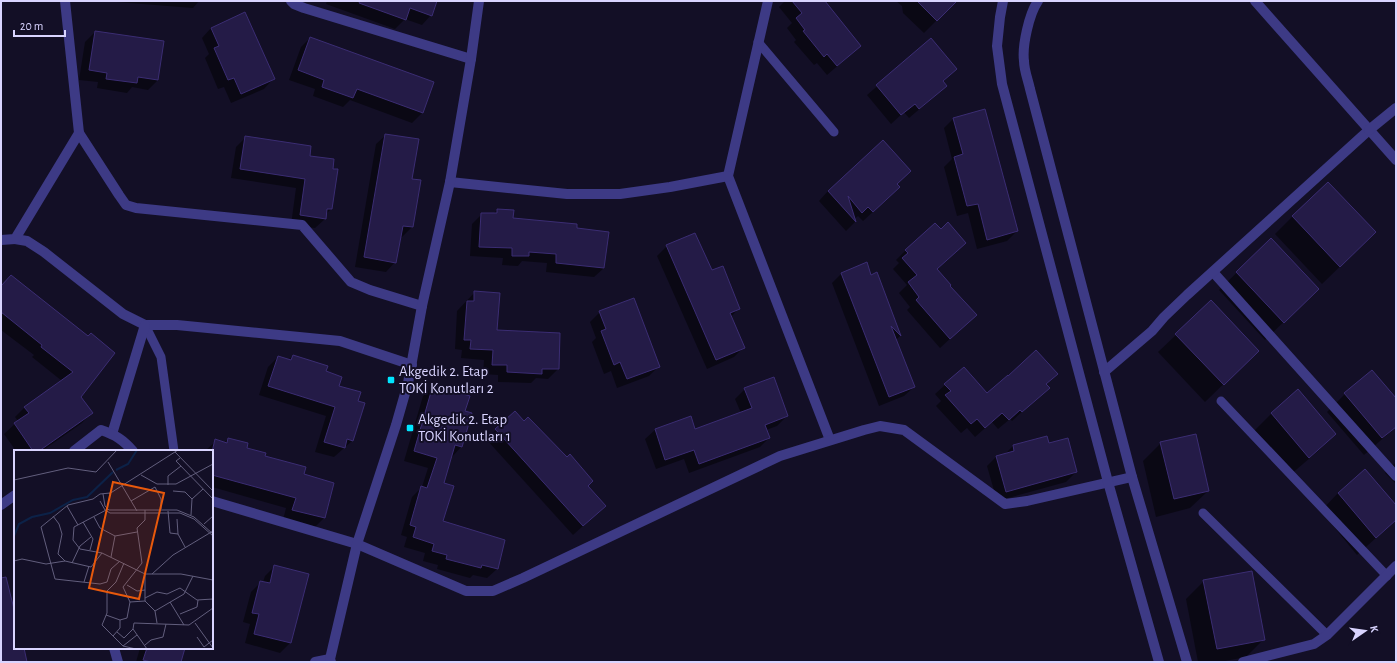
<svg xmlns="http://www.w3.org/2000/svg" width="1397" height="663" font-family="'Alegreya Sans',sans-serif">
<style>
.shadow{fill:#0007}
.building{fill:#241b47;stroke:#3b2d73}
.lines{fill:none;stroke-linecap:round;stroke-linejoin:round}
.service{stroke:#3d3a85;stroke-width:9}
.minor{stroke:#3d3a85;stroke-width:10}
.tertiary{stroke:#3d3a85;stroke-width:10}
.poi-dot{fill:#00e5ff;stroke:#130f26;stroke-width:1.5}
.labels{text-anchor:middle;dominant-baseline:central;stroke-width:4;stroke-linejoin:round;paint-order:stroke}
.poi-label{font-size:15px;fill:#d9d4ff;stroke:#130f26;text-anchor:start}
.inset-river{fill:none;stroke:#0c2248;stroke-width:2}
.inset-road{fill:none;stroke:#625e7d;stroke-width:1}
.view{fill:#e8590c;fill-opacity:0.15;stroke:#e8590c;stroke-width:2}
.inset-edge{fill:none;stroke:#d9d4ff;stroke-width:2}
</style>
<rect width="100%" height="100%" fill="#130f26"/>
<g class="shadow">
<polygon points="104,1 199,1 193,8"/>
<polygon points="327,1 436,1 431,15 422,25 405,19 395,29 326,4"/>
<polygon points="785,1 829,1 826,4 860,46 850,55 827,75 817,63 814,65 794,42 796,40 787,28 792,23 779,7"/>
<polygon points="896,1 956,1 924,33 903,13 902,6"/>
<polygon points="211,28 273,79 264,89 231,103 224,87 218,89 205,58 209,54 202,38"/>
<polygon points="95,32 158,80 148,90 132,87 127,93 97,88 98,82 79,80 85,42"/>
<polygon points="310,38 433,83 422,113 412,123 350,100 343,107 313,96 315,89 289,80 301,47"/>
<polygon points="931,40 955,69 943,82 946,85 936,95 909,118 904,112 891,124 867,95"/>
<polygon points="953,119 1017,231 1007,241 977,249 968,213 957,216 944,167 952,159 944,128"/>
<polygon points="386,135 411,180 419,181 412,227 402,237 400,236 395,262 386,272 355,267 376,144"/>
<polygon points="246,137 309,156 331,209 325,215 325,219 315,228 291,225 296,188 231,178 236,147"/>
<polygon points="896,185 889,197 863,221 858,216 854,219 855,222 846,231 819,201 828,191"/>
<polygon points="497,210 512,219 575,229 604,268 594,277 546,272 547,263 522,261 518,266 502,265 503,258 470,256 472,224 482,214 493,214"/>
<polygon points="1293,216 1357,250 1322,284 1275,234"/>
<polygon points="1271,239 1300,306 1265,340 1219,290"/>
<polygon points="667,246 711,272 739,308 731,317 744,347 734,357 707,369 657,256"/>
<polygon points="906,250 936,270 949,286 966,324 940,348 907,310 910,307 899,293 907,285 893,269 899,263 896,260"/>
<polygon points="841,274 871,276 876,274 900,336 896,340 914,387 904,396 879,406 832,283"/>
<polygon points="11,276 88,337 80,397 91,413 82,423 42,451 16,451 4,434 18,421 15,417 25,407 62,381 32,357 34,355 1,330 1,286"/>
<polygon points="475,292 496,331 559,334 558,369 548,379 536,378 531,383 498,382 498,375 483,374 484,360 461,358 462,350 455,349 457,311"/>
<polygon points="600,312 659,366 649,376 617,388 611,371 604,374 592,342 596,338 590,322"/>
<polygon points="1176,335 1240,368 1205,402 1158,352"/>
<polygon points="293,356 324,372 338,387 352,441 334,457 315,452 326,416 259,395 268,367 278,357 288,360"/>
<polygon points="1372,371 1396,399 1396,427 1364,455 1327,412 1345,394"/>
<polygon points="1057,374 1045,385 1038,397 1012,421 1010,419 998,429 992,422 975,437 967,428 961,433 936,406 941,401 935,394 945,385 987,395"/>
<polygon points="433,386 464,412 470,413 461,447 452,457 442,484 442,522 504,541 497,569 487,578 473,575 470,578 437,569 438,565 423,561 425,553 404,547 407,537 401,535 412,497 422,487 428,468 404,461 423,396"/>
<polygon points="745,389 787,416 777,426 766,430 769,438 760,447 689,473 684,459 656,469 645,439 655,430 690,418 695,430 741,413 735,399"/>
<polygon points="1298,391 1335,434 1317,452 1290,475 1254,431 1271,414"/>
<polygon points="496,430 587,486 605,506 573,535 486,439"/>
<polygon points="1046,438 1048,445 1076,472 1066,482 997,501 987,466 997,456 1005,454 1013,446"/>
<polygon points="228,439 245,449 302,475 333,484 324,518 314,528 283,520 286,508 212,487 212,451 206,450 216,441 224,443"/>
<polygon points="1161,443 1208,491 1190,508 1156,517 1143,461"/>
<polygon points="1396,462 1396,484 1385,473"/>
<polygon points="1365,471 1396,507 1396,520 1357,555 1321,511 1338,493"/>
<polygon points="275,566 308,575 290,643 280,653 245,643 250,624 243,622 251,592 261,582 263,582 265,576"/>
<polygon points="1204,581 1264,639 1246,657 1220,662 1198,662 1186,599"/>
<polygon points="140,648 184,648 180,662 136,662"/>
</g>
<g class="building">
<polygon points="360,1 437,1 432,16 410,8 406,20 359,3"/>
<polygon points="792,1 825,1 861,46 837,66 827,54 824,57 803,31 805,30 796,18 802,13"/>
<polygon points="917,1 957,1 937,21"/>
<polygon points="245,12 275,79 241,94 234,78 228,80 214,48 219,46 211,28"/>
<polygon points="95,31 164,41 158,80 138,77 137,83 106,79 107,73 89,70"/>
<polygon points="310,37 434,82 423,113 357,89 353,98 322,87 324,80 298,70"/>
<polygon points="931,38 957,69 943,81 947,86 919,109 915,104 901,115 876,85"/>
<polygon points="985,109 1018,231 987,240 978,204 967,206 954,157 963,154 953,118"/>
<polygon points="385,134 419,139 412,179 421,180 413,227 403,226 396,263 364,257"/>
<polygon points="245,136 311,146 310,156 334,159 333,169 338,169 332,209 327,209 326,219 300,215 305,179 240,169"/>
<polygon points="883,140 911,171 897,184 900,187 873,212 868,207 862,213 848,196 856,222 828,191"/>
<polygon points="1328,182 1376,232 1340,267 1292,216"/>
<polygon points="497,209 514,210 513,218 577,224 577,228 609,232 604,268 556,263 556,254 529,252 529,256 512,256 512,248 479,247 481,213 497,213"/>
<polygon points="948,222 966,243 937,269 951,285 950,286 977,315 950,339 916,300 919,297 908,282 917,275 902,258 908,253 905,250 935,223 941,229"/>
<polygon points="695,233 712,270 723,266 740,309 730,313 745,348 716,360 666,245"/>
<polygon points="1271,238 1319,289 1284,323 1236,272"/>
<polygon points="867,262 871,275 877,272 901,336 891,326 915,387 889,397 841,273"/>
<polygon points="11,275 88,336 91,333 115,353 81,397 93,413 39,451 33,451 14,423 29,413 24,407 73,372 41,347 42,345 1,312 1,286"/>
<polygon points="474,291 500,293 497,330 560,333 559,369 542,369 542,374 507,372 507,365 492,365 493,350 470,349 471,340 464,340 467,301 474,301"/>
<polygon points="634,298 660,367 627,379 620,362 614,365 601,331 606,329 599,311"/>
<polygon points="1211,300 1259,351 1224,385 1175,334"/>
<polygon points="1036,350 1058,374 1046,384 1050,388 1022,412 1020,410 1009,420 1002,413 985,428 977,419 971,424 945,395 951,391 944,384 964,367 987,393 1008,375 1008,376"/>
<polygon points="293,355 328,366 326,371 342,377 339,386 361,392 358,401 365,403 353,441 347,439 345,448 324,442 335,407 268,386 278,356 291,360"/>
<polygon points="1372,370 1396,398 1396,427 1382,438 1344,393"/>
<polygon points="774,377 788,416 765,425 770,438 699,464 694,450 665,460 655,429 691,416 695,429 752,408 744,388"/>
<polygon points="433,385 470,396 465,411 472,413 462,447 455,445 444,483 454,486 443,521 505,540 498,569 482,565 481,568 446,559 447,555 432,551 434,544 413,537 416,527 410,525 421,486 427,488 437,458 414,451"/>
<polygon points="1298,389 1336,434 1309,458 1271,413"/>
<polygon points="515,411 524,421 528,417 567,457 570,454 593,481 588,486 606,506 583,526 495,429"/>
<polygon points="1196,434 1209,491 1174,499 1160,442"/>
<polygon points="1047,436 1049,443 1068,438 1077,472 1006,492 996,456 1014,451 1013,445"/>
<polygon points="228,438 248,443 247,448 266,453 265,456 306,467 304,474 334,483 325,518 292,510 296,498 212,475 212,452 215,439 227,443"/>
<polygon points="1365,469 1396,505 1396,520 1376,538 1338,493"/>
<polygon points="274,565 309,574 291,643 254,634 259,614 252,613 260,581 270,583"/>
<polygon points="1252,571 1265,640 1217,649 1203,580"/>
<polygon points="6,577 15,613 15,648 24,648 27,662 1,662 1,578"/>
<polygon points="147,648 185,648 181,662 151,662 143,660"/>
</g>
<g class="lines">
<g class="service">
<polyline points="758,42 834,132"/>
<polyline points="145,325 161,357 174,451"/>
<polyline points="1221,401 1387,576"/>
<polyline points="1203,513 1327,635"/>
</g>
<g class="minor">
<polyline points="291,1 294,4 304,8 471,59"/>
<polyline points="768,1 728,176 830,440"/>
<polyline points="79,133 119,195 126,205 136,208 302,225 351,282 370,290 422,306"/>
<polyline points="450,182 567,194 620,194 670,187 728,176"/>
<polyline points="15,239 27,241 44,252 123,314 145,325 177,325 340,341 412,365"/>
<polyline points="1213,272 1396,476"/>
<polyline points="1104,372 1152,331 1164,317 1187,295 1369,130"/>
<polyline points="112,434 145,325"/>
<path d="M74,451L101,430C116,435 123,440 133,451"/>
<polyline points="212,501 357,544 466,591 493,591 523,578 780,456 864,430 880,426 904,430 1005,504 1027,501 1132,477"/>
<polyline points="1,505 15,495"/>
<polyline points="114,648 118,662"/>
<polyline points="315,662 330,659"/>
<polyline points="1243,662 1314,644 1327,635 1396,566"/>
</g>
<g class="tertiary">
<polyline points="1003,1 1000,17 997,46 1002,84 1108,482 1159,662"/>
<path d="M1038,1C1029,14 1022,46 1024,61C1024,70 1028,80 1030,89L1132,477L1187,662"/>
<polyline points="1255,1 1396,160"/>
<polyline points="1369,130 1396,108"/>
<polyline points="1,240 15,239 79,133 65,1"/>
<polyline points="331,662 330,659 357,544 396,425 408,383 422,306 450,182 471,59 479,1"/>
</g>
</g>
<g class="poi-dot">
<rect x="387" y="376" width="8" height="8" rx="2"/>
<rect x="406" y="424" width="8" height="8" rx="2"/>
</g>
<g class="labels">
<g class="poi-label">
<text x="399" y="371">Akgedik 2. Etap<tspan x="399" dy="17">TOKİ Konutları 2</tspan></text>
<text x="418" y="419">Akgedik 2. Etap<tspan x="418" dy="17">TOKİ Konutları 1</tspan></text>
</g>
</g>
<g transform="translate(14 450)">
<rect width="199" height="199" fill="#130f26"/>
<path class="inset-river" d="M102,20L114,14L123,0M0,86L5,74L18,67L36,63L59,50L73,47L99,22"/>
<path class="inset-road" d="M161,2L199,41M166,8L162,11L199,49M94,12L123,61M127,25L143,34H162L199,14M0,30L54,18L82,22L103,0M154,35V26L167,16M141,37L147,49V59M159,41L171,42L178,49L177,65M96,43L86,44L79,49L54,55L27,77L41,129L86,134L93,132L97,119L106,111M89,44L91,56L95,60H163L180,67L199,84M95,44L164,0M178,49L189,39M86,51L91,60L96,63H166L180,69L199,86M117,51L141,37M53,56L64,75M94,59L60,77L59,90L66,99L88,103L131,124H167L199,130M154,61L156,83L164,84M39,66L45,74L48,84L44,104L51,111L77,117L88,103M80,67L86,78L101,86L123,82M163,69L164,84L171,97M69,72L79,89L76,100M190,74L199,66M97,107L101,86M0,111L8,109L32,114L51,111M58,113L66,96L77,87M110,113L102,132L93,141V163L88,175L109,196L122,199M131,124V151L141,161L143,173M138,124L159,105L199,81M70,132L75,116M113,135L123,141L131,140M131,148L143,142L153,144L166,138L183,150L199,149M116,152L131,151M156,152L170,175M141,161L170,144L179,126M166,164L183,157L184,150M92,165L106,170L113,168L116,152L109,137L128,113L123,78L131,70V60M181,173L199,198M103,182L110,188L119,179M99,186L106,178V170M183,187L190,197L199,190M131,195L137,190L149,187L152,174M109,196L123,185M133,199L119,179L120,173L175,175L199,158"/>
<path class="view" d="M99,32L150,43L125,149L75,138Z"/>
<rect width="199" height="199" class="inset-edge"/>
</g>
<rect width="1397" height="663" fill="none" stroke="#d9d4ff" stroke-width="4"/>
<g transform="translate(1365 631) rotate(77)" stroke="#130f26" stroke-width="3" paint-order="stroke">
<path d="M0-3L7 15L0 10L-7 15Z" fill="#d9d4ff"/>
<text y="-6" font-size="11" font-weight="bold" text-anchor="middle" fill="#d9d4ff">K</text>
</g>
<path d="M14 30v6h51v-6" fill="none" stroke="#d9d4ff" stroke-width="2"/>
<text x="20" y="30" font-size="12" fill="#d9d4ff" stroke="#130f26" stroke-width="3" paint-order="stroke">20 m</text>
</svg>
